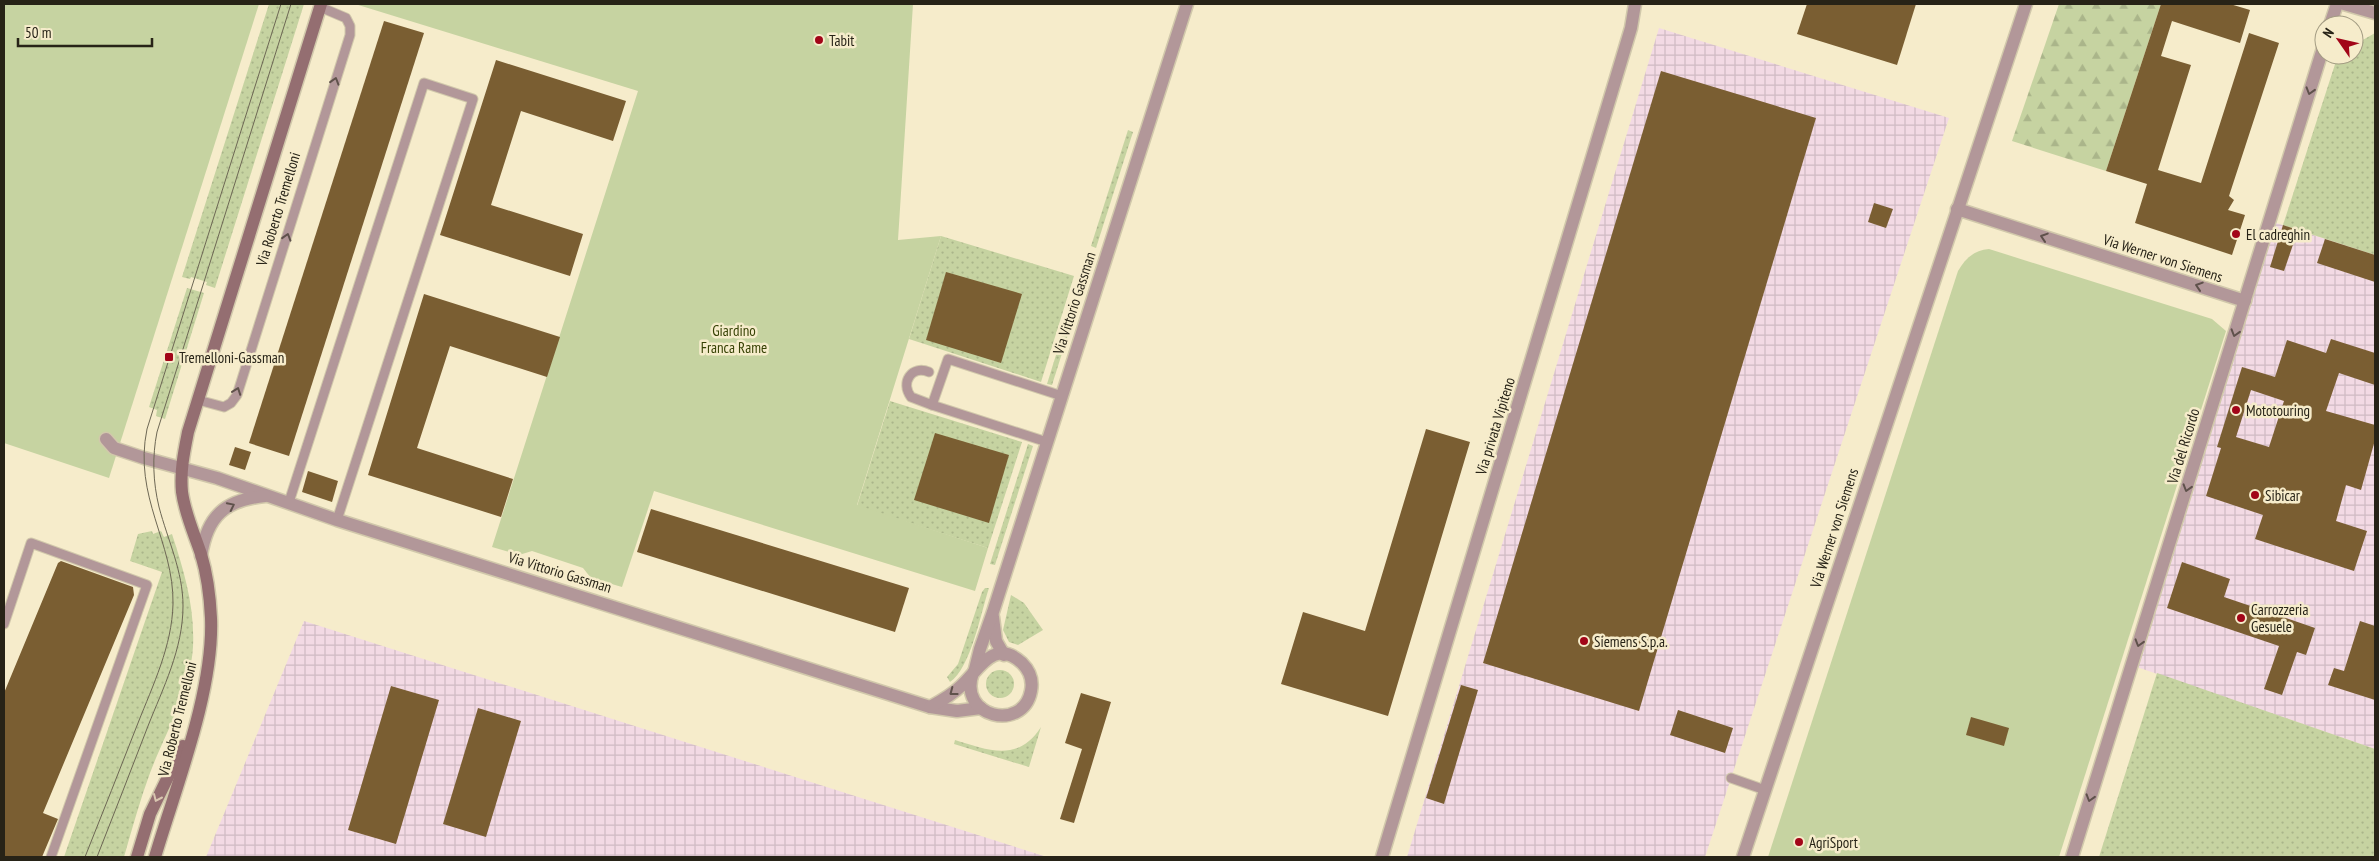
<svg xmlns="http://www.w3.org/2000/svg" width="2379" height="861" font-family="'PT Sans Narrow',sans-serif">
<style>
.industrial{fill:url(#industrial-grid)}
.grass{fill:url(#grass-dots)}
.forest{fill:url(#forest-firs)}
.park{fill:#c6d3a1}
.building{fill:#7a5e32;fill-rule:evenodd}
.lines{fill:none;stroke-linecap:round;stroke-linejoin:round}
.lane-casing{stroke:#d1c8ab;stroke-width:11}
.street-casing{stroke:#d1c8ab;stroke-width:15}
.secondary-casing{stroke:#d1c8ab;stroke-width:15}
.lane{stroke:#b29799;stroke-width:9}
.street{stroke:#b29799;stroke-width:12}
.secondary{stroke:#946e71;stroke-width:12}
.tram{stroke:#6d6754;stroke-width:1}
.oneway{stroke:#5f514b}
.oneway2{stroke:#d9c6b0}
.poi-dot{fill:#a20518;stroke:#f6eccb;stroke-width:2}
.labels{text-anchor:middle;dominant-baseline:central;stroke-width:5;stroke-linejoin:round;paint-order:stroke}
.poi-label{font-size:15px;fill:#272317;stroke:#f6eccb;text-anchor:start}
.street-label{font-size:15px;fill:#272317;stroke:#f6eccb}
.park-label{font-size:15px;fill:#374205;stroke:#f6eccb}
</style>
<defs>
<pattern id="industrial-grid" width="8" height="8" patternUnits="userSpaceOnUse" patternTransform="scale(1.25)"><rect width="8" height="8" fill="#f3dae4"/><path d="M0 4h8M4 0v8" fill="none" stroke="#d0bbc3"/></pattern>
<pattern id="grass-dots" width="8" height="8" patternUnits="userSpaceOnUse" patternTransform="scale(1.25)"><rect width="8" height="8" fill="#c6d3a1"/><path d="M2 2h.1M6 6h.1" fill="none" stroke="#aab58a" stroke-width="1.8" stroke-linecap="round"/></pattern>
<pattern id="forest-firs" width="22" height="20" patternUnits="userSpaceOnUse" patternTransform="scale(1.25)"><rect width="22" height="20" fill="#c6d3a1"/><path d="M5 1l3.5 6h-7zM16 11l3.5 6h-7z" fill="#aab58a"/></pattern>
</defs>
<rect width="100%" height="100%" fill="#f6eccb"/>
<g class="industrial">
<polygon points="1659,28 1949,118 1705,857 1407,857"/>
<polygon points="2270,221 2375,255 2375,749 2134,666"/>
<polygon points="304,621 1047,857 206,857"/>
</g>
<g class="grass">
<polygon points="269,4 304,4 215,288 206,285 207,282 191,277 190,279 182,277"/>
<polygon points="2375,33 2375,255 2283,225 2338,55 2354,55 2354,45"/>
<polygon points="1128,130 1133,132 1096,248 1091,246"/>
<polygon points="941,236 1074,276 1041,382 909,339"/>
<polygon points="187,288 204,293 165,419 156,416 157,410 149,407"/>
<polygon points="1065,326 1070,328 1052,385 1047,384"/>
<polygon points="890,401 1022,442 988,548 857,506"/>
<polygon points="1028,444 1033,446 995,565 990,564"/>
<path d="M152,531L153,534L161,531L164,537L172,534C184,571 195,607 193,647C190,693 166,731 150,773C140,800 132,829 124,857H64L162,572L130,561L138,534Z"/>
<path d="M985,588H989C981,612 971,668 950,682L947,677L958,664L982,592Z"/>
<polygon points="1011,595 1024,603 1043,630 1018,645 1009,642 1003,630"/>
<circle cx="1000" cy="684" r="14"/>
<polygon points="2157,673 2375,749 2375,857 2099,857"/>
<path d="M1041,727L1029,767L954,744L955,740C988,750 1018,763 1041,727Z"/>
</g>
<polygon class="forest" points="2059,4 2161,4 2106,171 2012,141"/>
<g class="park">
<polygon points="4,4 259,4 109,478 4,443"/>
<polygon points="355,4 913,4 898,240 941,236 857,505 988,548 975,591 654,491 622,587 591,578 583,568 532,551 519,555 492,547 638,91"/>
<path d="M1989,249L2212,319L2226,331L2059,857H1768L1958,271C1965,259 1974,250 1989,249Z"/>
</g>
<g class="building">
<polygon points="1807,4 1916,4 1897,65 1797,34"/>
<polygon points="2161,4 2230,4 2250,10 2240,43 2172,21 2161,56 2191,65 2158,170 2201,183 2249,33 2279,43 2229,196 2234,200 2228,210 2245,215 2232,255 2135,223 2147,184 2106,171"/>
<polygon points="384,21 424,33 289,456 249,443"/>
<polygon points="496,60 626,101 613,141 521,111 491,205 583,234 570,276 440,235"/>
<polygon points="1661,71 1816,118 1639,711 1483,663"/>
<polygon points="1874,203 1893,209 1886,228 1868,222"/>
<polygon points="2283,225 2298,230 2284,271 2270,267"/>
<polygon points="2325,239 2375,255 2375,282 2317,263"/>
<polygon points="946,272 1022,294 1001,363 926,340"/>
<polygon points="424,294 560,337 547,377 450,346 417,448 513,479 501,517 368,475"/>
<path d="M2331,339L2375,353V385L2339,373L2326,411L2375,425V440L2361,490L2346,485L2336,521L2367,531L2354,571L2255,539L2263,515L2206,496L2221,448L2217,447L2242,367L2275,377L2287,340L2326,353ZM2251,390L2284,401L2269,447L2236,437Z"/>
<polygon points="1426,429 1470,442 1388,716 1281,684 1303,612 1365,631"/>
<polygon points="935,433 1009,455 989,523 914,500"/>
<polygon points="235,447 251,452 245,470 229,465"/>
<polygon points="308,471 338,481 332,502 302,492"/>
<polygon points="651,509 909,588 895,632 637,552"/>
<polygon points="61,561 133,587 134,595 43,813 58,819 42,857 4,857 4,693 58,563"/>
<polygon points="2182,562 2230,579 2224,597 2315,628 2306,655 2297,652 2282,695 2264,689 2279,646 2167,608"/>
<polygon points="2360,621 2375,626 2375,700 2328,685 2334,668 2344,671"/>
<polygon points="1461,685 1478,690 1444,804 1426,798"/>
<polygon points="391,686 439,700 396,844 348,830"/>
<polygon points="1081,693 1111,702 1074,823 1060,819 1082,749 1065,743"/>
<polygon points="478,708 521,721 486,837 443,824"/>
<polygon points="1678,710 1733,728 1725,753 1670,735"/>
<polygon points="1971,717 2009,728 2004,746 1966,735"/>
</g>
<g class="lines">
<defs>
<g id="lane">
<path d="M929,372C912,365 900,382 911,397L932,405"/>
<polyline points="198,400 224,407 231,403 237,395 350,35 350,26 346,18 320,7"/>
<polyline points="1047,442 932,405 948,359 1062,396"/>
<polyline points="289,502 424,83 473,99 337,520"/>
<polyline points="4,624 31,543 147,585 51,857"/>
<polyline points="1731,778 1765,790"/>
</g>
<g id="street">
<polyline points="2344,4 2375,13"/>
<polyline points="2330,25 2337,4"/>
<polyline points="1957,209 2245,301"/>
<polyline points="106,439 114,448 144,458 217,478 337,520 930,707 957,711 981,708"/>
<path d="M201,556C207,516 225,500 265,496"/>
<polyline points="993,617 996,641 1004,655"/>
<polyline points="975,669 980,649 993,612 1187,4"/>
<path d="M930,707C941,701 952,695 961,686C979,670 994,637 1022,663C1030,671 1033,681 1031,691C1023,733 957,717 973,673"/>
<polyline points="1382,857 1631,28 1635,4"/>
<polyline points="1743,857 2026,4"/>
<polyline points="2072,857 2324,45"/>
</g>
<g id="secondary">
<polyline points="137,857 150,814 183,746"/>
<path d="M155,857C176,786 214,691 211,618C210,597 207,574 201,554C194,533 185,514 182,492C180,471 184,452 188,432L321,4"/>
</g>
</defs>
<use href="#lane" class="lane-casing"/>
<use href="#street" class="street-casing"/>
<use href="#secondary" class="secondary-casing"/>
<use href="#lane" class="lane"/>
<use href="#street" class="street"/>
<use href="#secondary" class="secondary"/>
<g class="tram">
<path d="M85,857C103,813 120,768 138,723C153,685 172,646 173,604C174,542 133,497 147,429L281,4"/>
<path d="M97,857C114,814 131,770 148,726C163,688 183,649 183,606C183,571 168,541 159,507C153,482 152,457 157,432L291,4"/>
</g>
</g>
<defs><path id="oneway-chevron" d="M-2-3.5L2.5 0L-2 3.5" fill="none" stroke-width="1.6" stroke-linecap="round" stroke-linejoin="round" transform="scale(1.25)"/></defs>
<g class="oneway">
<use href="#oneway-chevron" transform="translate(335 81) rotate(-73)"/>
<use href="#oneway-chevron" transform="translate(2310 91) rotate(107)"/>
<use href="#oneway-chevron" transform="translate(287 237) rotate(-73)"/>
<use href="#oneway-chevron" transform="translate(2044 237) rotate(-162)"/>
<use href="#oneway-chevron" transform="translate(2199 286) rotate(-162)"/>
<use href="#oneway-chevron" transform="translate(2235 333) rotate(107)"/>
<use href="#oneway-chevron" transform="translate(237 391) rotate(-70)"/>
<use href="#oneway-chevron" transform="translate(2187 488) rotate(107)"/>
<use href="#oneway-chevron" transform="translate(231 506) rotate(-26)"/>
<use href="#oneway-chevron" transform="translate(2139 643) rotate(107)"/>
<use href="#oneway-chevron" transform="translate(953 692) rotate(143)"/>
<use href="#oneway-chevron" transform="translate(2090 798) rotate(107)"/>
</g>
<use class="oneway2" href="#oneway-chevron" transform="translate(157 798) rotate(114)"/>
<g class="poi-dot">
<circle cx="819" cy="40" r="5"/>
<circle cx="2236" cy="234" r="5"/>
<rect x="164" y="352" width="10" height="10" rx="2.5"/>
<circle cx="2236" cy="410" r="5"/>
<circle cx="2255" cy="495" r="5"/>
<circle cx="2241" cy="618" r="5"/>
<circle cx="1584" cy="641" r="5"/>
<circle cx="1799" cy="842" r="5"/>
</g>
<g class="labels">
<g class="poi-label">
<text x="829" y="40">Tabit</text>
<text x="2246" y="234">El cadreghin</text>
<text x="179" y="357">Tremelloni-Gassman</text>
<text x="2246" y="410">Mototouring</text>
<text x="2265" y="495">Sibicar</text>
<text x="2251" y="609">Carrozzeria<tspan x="2251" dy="17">Gesuele</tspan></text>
<text x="1594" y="641">Siemens S.p.a.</text>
<text x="1809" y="842">AgriSport</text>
</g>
<g class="street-label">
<text transform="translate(278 209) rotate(-73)">Via Roberto Tremelloni</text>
<text transform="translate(2163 258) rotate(18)">Via Werner von Siemens</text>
<text transform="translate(1074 303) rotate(-72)">Via Vittorio Gassman</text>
<text transform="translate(1495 426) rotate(-73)">Via privata Vipiteno</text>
<text transform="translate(2183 446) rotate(-73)">Via del Ricordo</text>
<text transform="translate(1834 528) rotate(-72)">Via Werner von Siemens</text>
<text transform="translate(560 572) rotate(17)">Via Vittorio Gassman</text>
<text transform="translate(177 719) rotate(-76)">Via Roberto Tremelloni</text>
</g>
<g class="park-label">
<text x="734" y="330">Giardino<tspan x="734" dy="17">Franca Rame</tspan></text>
</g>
</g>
<rect width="2379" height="861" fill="none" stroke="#272317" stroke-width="10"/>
<g transform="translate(2339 40) rotate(304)"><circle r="24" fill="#f6eccb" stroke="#a39c83"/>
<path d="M0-4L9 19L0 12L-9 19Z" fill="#a20518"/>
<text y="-8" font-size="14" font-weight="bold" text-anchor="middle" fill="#272317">N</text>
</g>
<path d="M18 38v8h134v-8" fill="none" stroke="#272317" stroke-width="2.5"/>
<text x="25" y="38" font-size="15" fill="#272317" stroke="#f6eccb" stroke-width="4" paint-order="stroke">50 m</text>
</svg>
